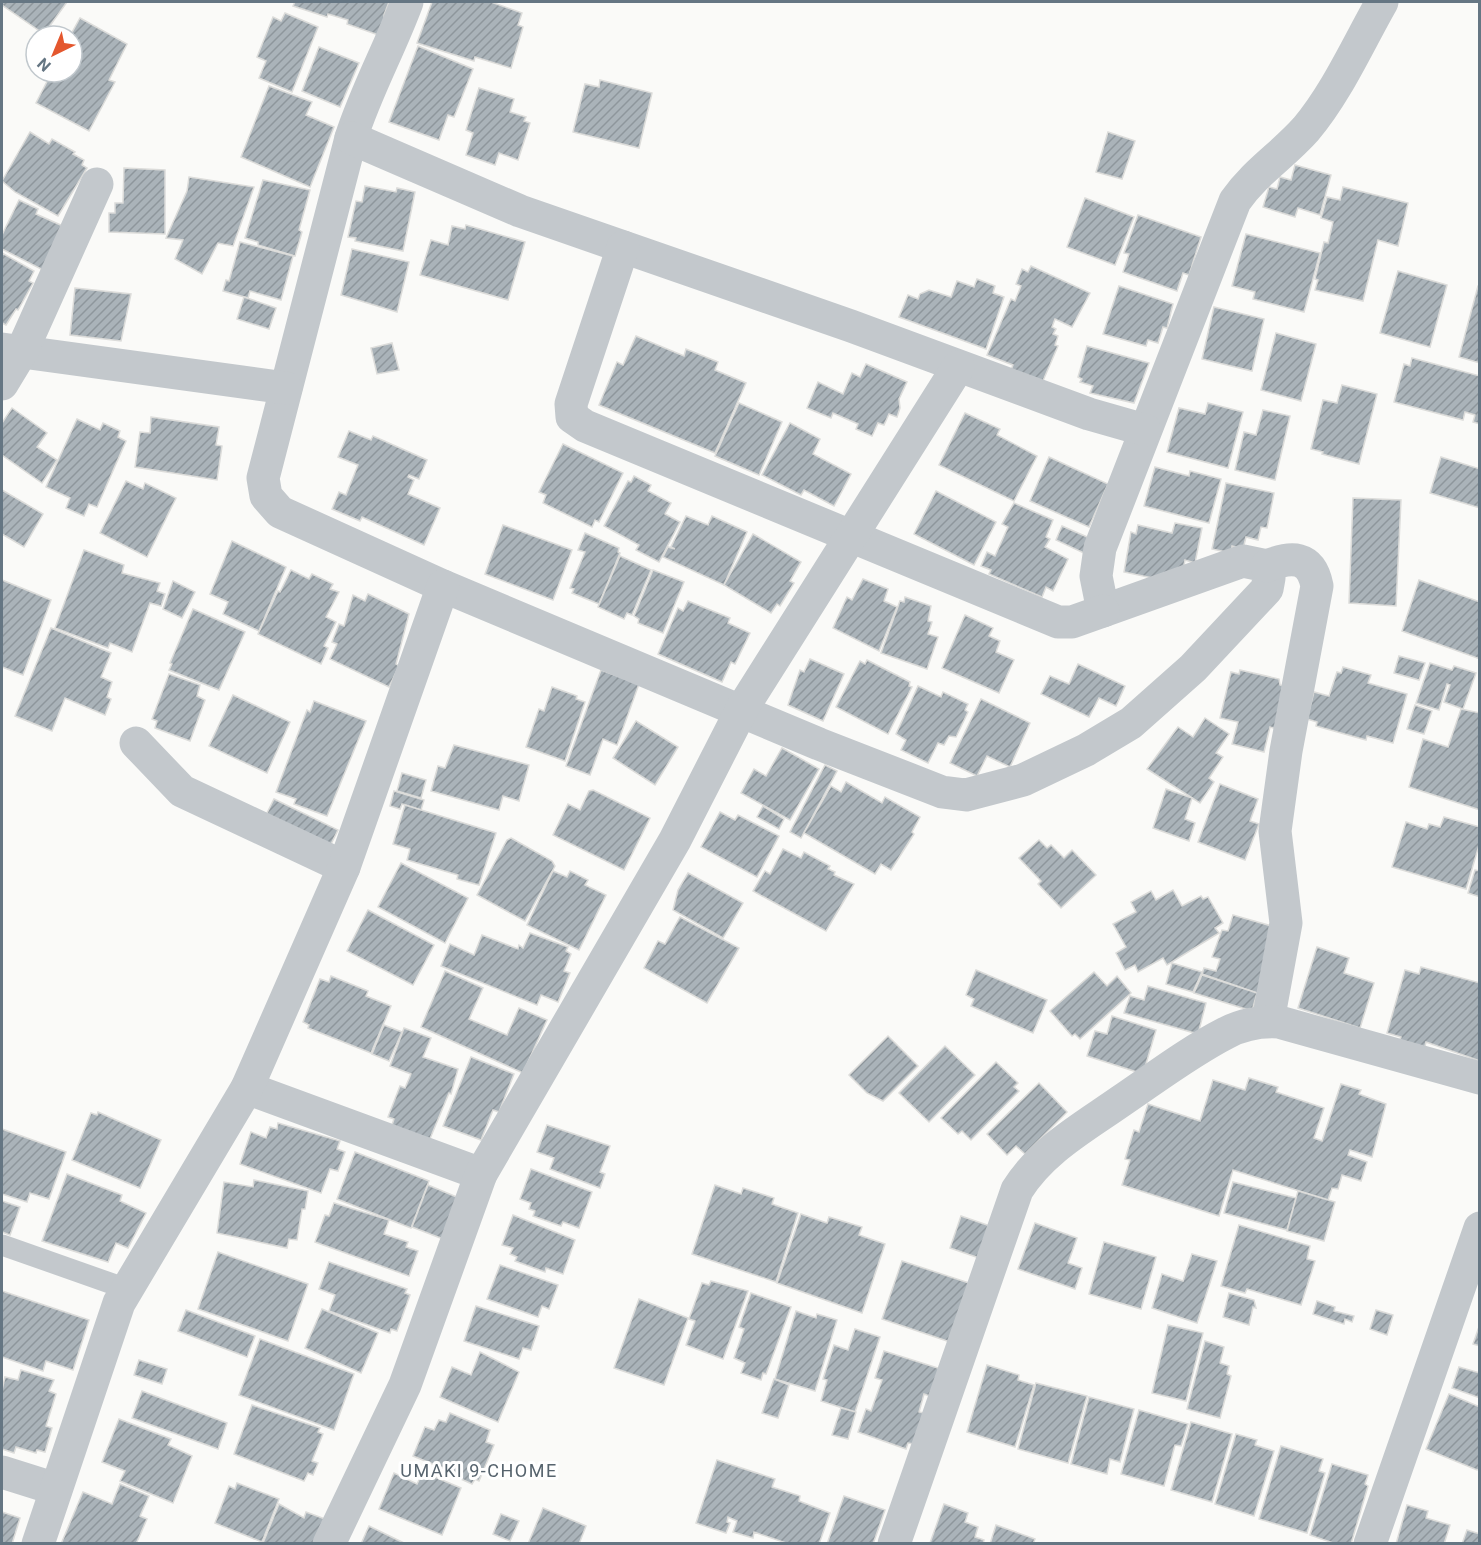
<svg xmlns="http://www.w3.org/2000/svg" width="1481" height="1545" font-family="Roboto,sans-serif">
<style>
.building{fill:url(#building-hatch);stroke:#dcdcda;stroke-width:1.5}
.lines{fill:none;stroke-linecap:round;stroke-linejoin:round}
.lane{stroke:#c3c8cc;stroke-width:21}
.street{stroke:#c3c8cc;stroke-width:33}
.labels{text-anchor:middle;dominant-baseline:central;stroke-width:6;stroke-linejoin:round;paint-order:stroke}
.neighbourhood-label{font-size:18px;letter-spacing:1.5px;fill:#57646e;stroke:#fff}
</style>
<defs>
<pattern id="building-hatch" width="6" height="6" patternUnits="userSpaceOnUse" patternTransform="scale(1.5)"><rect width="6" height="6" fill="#aab3b9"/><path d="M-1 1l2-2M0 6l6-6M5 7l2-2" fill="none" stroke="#8e969c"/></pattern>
</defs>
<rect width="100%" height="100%" fill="#fafaf8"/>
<g class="building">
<polygon points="2,2 67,2 44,34 2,5"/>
<polygon points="295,2 389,2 384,15 384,37 347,24 348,20 328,14 327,17 293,6"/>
<polygon points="432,2 491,2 522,13 518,25 523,27 511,68 475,57 474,61 417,43"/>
<polygon points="285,13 318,27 292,92 259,78 266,61 257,57 273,17 281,21"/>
<polygon points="80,18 127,44 109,80 115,82 89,131 36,103 52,72 72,72 70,36"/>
<polygon points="418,46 473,69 454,117 448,115 439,140 389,122"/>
<polygon points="319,47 359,63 340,107 302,91"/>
<polygon points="600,80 652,93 639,148 573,132 585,84 599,87"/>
<polygon points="269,86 312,102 306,115 334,127 310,187 241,157"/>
<polygon points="479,88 514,99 510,112 526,117 524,121 530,123 518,160 499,153 495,165 466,155 473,133 466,130"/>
<polygon points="30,132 49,144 52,139 75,152 73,154 84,160 82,165 87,168 58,216 15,192 2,181"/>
<polygon points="1108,132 1135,141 1122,179 1096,172"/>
<polygon points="1295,165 1331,175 1320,215 1298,208 1295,217 1263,207 1269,187 1277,189 1280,177 1291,180"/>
<polygon points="124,168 165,170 165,234 109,232 109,213 115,213 115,203 123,203"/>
<polygon points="189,177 254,187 233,246 218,243 202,274 175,259 183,240 166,238 187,191"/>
<polygon points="263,180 310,190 299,230 302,232 295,256 258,245 258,242 245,238"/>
<polygon points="365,186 396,192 397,188 415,192 403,251 355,241 356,238 348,237 356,201 362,202"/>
<polygon points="1343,187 1408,203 1398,246 1378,240 1363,301 1315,290 1318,280 1315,279 1324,242 1328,243 1333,222 1321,218 1327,197 1340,200"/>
<polygon points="1085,198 1134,217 1115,265 1067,247"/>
<polygon points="19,200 38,209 36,214 65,227 45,271 2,249 2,235"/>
<polygon points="1138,215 1201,237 1189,275 1183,273 1177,291 1123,272 1129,254 1124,253"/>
<polygon points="466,225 525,242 508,300 420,275 431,240 448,245 452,226 465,229"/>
<polygon points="1246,234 1320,253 1304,312 1253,299 1255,292 1232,286"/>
<polygon points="240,242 293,256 281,300 250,291 248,298 223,291 226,280 229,281"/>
<polygon points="352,249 409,262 397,312 341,295"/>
<polygon points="2,253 34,271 29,281 33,283 18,310 16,309 6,325 2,323"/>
<polygon points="1031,266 1090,293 1072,327 1055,319 1052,327 1056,329 1053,334 1058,336 1055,345 1058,346 1042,383 1011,370 1013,365 987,355 1011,299 1015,301 1021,286 1016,284 1022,269 1028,272"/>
<polygon points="1398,271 1447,285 1430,347 1380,333"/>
<polygon points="977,279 995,286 993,293 1004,297 986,349 899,317 908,295 918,299 920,294 929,290 951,297 957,281 974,287"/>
<polygon points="1119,286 1173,304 1167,328 1163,327 1158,343 1148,340 1146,346 1103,334"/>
<polygon points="1478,286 1480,286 1480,363 1459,357"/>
<polygon points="75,288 131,294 121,341 70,335"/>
<polygon points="244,297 276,308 269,329 237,319"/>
<polygon points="1214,307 1264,319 1252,371 1202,359"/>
<polygon points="1276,333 1316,344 1301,401 1261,390"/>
<polygon points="636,336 684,356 686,349 718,362 715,370 746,383 715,453 599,405 617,362 623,365"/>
<polygon points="392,343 399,370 377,374 371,348"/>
<polygon points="1087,346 1149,363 1134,403 1090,393 1093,386 1080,382 1082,379 1078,377"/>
<polygon points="1412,358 1480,376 1480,424 1473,422 1475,415 1465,412 1463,420 1394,402 1404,364 1410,366"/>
<polygon points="866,364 907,382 899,399 900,408 897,417 889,414 884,425 878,423 872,436 856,429 858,424 833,413 831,418 807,408 818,382 843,394 852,373 860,377"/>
<polygon points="1342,385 1377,394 1359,464 1322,454 1323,452 1311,449 1323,400 1337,403"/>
<polygon points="739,403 782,422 759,475 715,456"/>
<polygon points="1208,403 1243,412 1228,468 1167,452 1179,408 1205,414"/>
<polygon points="12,408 47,433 37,447 57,460 42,483 2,455 2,423"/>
<polygon points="1263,410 1290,416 1275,480 1235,470 1244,432 1256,435"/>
<polygon points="965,413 1000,429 997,435 1037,456 1014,501 939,465"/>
<polygon points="151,417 219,427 216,445 222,446 217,480 135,467 140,432 150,433"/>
<polygon points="77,419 100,430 103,423 120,431 118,437 126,441 97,507 89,504 84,516 66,508 70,498 46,487"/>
<polygon points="790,423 820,439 813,454 851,474 834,506 804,490 801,495 762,475"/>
<polygon points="349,431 371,440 373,436 427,460 419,479 409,475 408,477 414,480 408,494 440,508 424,545 362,517 360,521 332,509 339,492 346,495 358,465 338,457"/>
<polygon points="563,444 623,473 599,522 595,520 592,527 543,503 546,495 539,492"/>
<polygon points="1049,457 1108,484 1089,527 1030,501"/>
<polygon points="1441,457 1480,469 1480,508 1430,493"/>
<polygon points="1155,467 1189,476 1190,471 1221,479 1209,523 1144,506"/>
<polygon points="634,476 651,485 648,491 671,503 665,514 680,522 659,562 636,550 639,545 604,526 628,481 631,482"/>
<polygon points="126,481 143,489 145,483 176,498 147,557 100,533"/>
<polygon points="1226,483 1274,493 1267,528 1261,527 1258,540 1246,537 1243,549 1232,546 1231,553 1212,549"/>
<polygon points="2,490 43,514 24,547 2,534"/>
<polygon points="936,491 996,522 974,565 914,534"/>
<polygon points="1353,498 1401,500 1396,606 1349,603"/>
<polygon points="1014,503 1053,520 1046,537 1050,539 1045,547 1068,559 1053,591 1046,587 1042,597 989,574 991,570 981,566 987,552 995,556 1008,527 1002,524"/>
<polygon points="686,516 708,525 712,516 747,532 724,585 663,557 668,547 675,549 671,547"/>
<polygon points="1175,523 1202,528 1195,563 1185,560 1183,571 1162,580 1124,572 1131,532 1136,534 1138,525 1172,533"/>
<polygon points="503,525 572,550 553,600 485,574"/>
<polygon points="1062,526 1094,540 1088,555 1056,540"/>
<polygon points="585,533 619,548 618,552 620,553 599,604 572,593 574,589 570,588 585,552 578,550"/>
<polygon points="753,534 801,562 790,581 794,583 780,606 777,604 771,613 724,585"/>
<polygon points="232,541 286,567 259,631 223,614 228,602 210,594"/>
<polygon points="84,550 124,565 122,573 160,583 157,591 165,594 161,606 150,603 132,652 110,643 108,648 55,628"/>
<polygon points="620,556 651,570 632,615 627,613 624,619 598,607"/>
<polygon points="291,570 309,579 312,574 333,584 330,589 339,592 326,617 336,622 324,646 328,648 321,664 258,634 278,591 280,592"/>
<polygon points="653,570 684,582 663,633 638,623 639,619 634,616"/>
<polygon points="863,579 888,589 884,601 897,607 879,651 833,628 847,597 852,600"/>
<polygon points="2,580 51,600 23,675 2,667"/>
<polygon points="1419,580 1480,602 1480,659 1402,631"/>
<polygon points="173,581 195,592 182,618 163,609"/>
<polygon points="368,594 409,614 396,664 399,666 389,687 330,659 337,644 332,642 339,624 344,626 353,595 365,601"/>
<polygon points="905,597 931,606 928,621 932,622 928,634 938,637 927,669 881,653 900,601 904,602"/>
<polygon points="688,601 730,618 728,623 750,633 735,664 731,662 722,682 658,654 678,608 683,611"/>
<polygon points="193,609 245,632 219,690 169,670 172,664 170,663"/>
<polygon points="965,615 993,628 989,636 1000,641 996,652 1014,660 999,693 942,668"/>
<polygon points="51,628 111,653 101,677 112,682 107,697 111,699 105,715 65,698 52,731 15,716"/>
<polygon points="1399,656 1425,663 1419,680 1394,673"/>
<polygon points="810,659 844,674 823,721 788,705 800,670 804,672"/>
<polygon points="867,660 910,682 909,686 912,687 888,734 836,707 860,661 865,664"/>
<polygon points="1430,663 1452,670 1454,666 1476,673 1463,709 1444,702 1450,685 1447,684 1439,710 1416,703"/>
<polygon points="1078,664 1125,686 1116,706 1099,698 1089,717 1041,694 1050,676 1069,684"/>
<polygon points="1343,667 1371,675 1368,683 1407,694 1393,743 1367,736 1366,740 1316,726 1317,722 1307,719 1314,692 1329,696 1337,672 1341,673"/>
<polygon points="601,670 639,684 617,745 603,739 590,775 566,766"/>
<polygon points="1240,670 1279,679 1280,685 1287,687 1277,729 1270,727 1264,752 1232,744 1238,722 1220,718 1231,672 1239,674"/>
<polygon points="169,674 200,685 197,696 205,700 190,741 155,728 157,721 152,719"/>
<polygon points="918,686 941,697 943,692 968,704 965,710 968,712 956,737 949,736 944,745 938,743 928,763 901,750 906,740 896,734"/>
<polygon points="552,687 577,696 576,699 585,702 565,761 526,747 539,709 544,711"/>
<polygon points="233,695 290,722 267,773 209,746"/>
<polygon points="981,699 1030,723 1010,767 987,756 977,776 950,763"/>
<polygon points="314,701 366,721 327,816 294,804 296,799 276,792 307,710 310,712"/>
<polygon points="1415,705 1432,711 1424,734 1407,729"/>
<polygon points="1461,709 1480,713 1480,810 1409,787 1423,739 1448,747"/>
<polygon points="1205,718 1229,734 1216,753 1223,757 1209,778 1214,782 1200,803 1147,769 1178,727 1193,737"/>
<polygon points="636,721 678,747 655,785 613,758"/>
<polygon points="454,745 529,765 519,801 503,796 499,810 431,791 438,766 445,768"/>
<polygon points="782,748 819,769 790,820 741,793 754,769 766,776"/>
<polygon points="825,765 837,771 801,838 790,832"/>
<polygon points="402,773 426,780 421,798 397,791"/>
<polygon points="846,782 882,803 885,797 920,817 912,832 914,834 891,870 881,864 875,874 804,833 831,786 841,792"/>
<polygon points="1220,784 1258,799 1250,821 1259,824 1245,860 1198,842"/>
<polygon points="1166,789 1192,798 1185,819 1195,823 1189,841 1153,828"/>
<polygon points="593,790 650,818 624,870 553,835 568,804 580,810 589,791"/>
<polygon points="394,791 424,800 421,810 402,804 400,809 390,806"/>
<polygon points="274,799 338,830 330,846 266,815"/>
<polygon points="405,805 496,833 479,885 457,879 458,875 407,860 410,849 393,844"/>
<polygon points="763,806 784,819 779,829 757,817"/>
<polygon points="720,812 735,820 738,815 779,836 757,877 701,847"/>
<polygon points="1444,817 1480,827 1480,842 1466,889 1392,867 1406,822 1427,829 1429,824 1440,827"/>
<polygon points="511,838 552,861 555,866 525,921 477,895 507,840"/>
<polygon points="1039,840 1047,848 1051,845 1064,858 1072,850 1096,875 1061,908 1038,884 1041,881 1019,858"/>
<polygon points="783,849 801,858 804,852 830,866 828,869 835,872 834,875 854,884 826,931 753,891 765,871 770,874"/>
<polygon points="401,863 468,898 445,943 378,907"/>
<polygon points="1475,870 1480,871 1480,897 1468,893"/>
<polygon points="553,871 567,877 570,871 588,880 585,885 606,895 579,950 527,925"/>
<polygon points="688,873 743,903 723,938 673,910 678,890"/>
<polygon points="1173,890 1182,906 1201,896 1203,899 1208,897 1223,923 1215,928 1219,933 1167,965 1163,958 1138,972 1135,965 1125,970 1116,953 1126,947 1113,924 1136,912 1131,902 1151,891 1156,900"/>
<polygon points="368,910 434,945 413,985 347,951"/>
<polygon points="1233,915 1275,927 1260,994 1202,974 1204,968 1216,971 1220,959 1212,957 1222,930 1228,931"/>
<polygon points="680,917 739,948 707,1003 644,968 658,941 665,944"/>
<polygon points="530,933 568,947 566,951 571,954 564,971 570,973 558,1002 541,995 537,1005 441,966 450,944 474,955 482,935 518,949 519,945 523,948"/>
<polygon points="1317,947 1349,958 1344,973 1374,983 1360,1028 1298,1008"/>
<polygon points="1172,963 1202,972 1193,992 1166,984"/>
<polygon points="1421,967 1480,983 1480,1061 1426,1042 1424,1050 1399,1043 1401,1037 1387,1033 1405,970 1419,974"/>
<polygon points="976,970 1047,1000 1033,1033 971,1006 974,999 966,995"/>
<polygon points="445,971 483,988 469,1019 507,1035 519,1008 547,1020 523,1073 421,1027"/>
<polygon points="1094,972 1107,986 1117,976 1131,993 1080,1039 1075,1034 1072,1036 1050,1011"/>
<polygon points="1202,975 1257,993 1252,1011 1194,993"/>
<polygon points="331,976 368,991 366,996 391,1006 371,1053 308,1028 309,1025 303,1022 320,979 329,982"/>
<polygon points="1148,986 1206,1003 1198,1034 1124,1013 1130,996 1144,1000"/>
<polygon points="1112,1016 1156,1030 1143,1074 1087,1056 1095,1031 1107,1034"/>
<polygon points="384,1025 402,1032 389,1061 372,1054"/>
<polygon points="404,1028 431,1038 423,1057 458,1069 451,1094 449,1093 429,1141 392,1125 394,1119 388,1117 400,1086 405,1088 411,1074 390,1066"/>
<polygon points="888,1036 918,1066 883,1101 867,1093 849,1075"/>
<polygon points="945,1046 975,1075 929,1122 899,1093"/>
<polygon points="471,1057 514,1074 499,1112 493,1110 481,1140 443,1126"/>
<polygon points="996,1062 1018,1083 1014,1087 1019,1091 971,1140 962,1131 958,1134 941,1118"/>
<polygon points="1249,1078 1278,1087 1276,1092 1324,1108 1314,1138 1322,1141 1341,1084 1361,1090 1359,1094 1386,1104 1372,1157 1350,1150 1348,1155 1367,1162 1361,1181 1342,1175 1338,1189 1332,1188 1328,1200 1233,1170 1219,1216 1122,1185 1130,1160 1125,1159 1134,1130 1139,1132 1148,1104 1200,1121 1213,1080 1245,1090"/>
<polygon points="1039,1083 1067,1112 1025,1154 1016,1146 1007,1155 987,1134"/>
<polygon points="98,1112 161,1140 140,1188 72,1160 91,1113 97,1115"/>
<polygon points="278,1123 340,1141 337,1149 345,1152 338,1171 330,1169 321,1193 240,1164 251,1132 266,1138 270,1127 277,1129"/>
<polygon points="547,1125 610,1146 600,1172 605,1174 600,1188 550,1169 554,1158 537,1152"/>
<polygon points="2,1129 66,1152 49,1199 30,1193 27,1202 2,1194"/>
<polygon points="355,1152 429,1181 411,1228 337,1199"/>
<polygon points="531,1169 592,1192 579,1228 563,1222 561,1226 533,1216 535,1211 529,1209 531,1203 520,1199"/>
<polygon points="67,1174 122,1195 120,1201 146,1213 128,1248 116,1243 108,1262 42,1241"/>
<polygon points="254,1180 308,1191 305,1209 302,1209 297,1240 289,1239 287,1248 217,1233 224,1182 253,1187"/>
<polygon points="1233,1182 1296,1198 1287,1230 1224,1213"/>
<polygon points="428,1185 459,1198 443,1239 412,1227"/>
<polygon points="715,1185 741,1194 743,1188 774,1198 772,1204 798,1213 776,1282 692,1254"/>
<polygon points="1298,1191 1335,1202 1324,1241 1287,1231"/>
<polygon points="2,1201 20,1207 10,1235 2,1232"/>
<polygon points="334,1203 389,1220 384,1234 408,1242 406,1247 418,1251 409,1276 315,1242 325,1215 329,1216"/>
<polygon points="801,1214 827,1223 829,1217 862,1227 859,1235 885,1244 862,1313 777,1283"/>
<polygon points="513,1215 575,1240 563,1274 546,1268 545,1272 515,1261 517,1257 510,1254 513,1248 502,1245"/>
<polygon points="961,1216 993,1227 982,1259 950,1248"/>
<polygon points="1035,1223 1077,1238 1068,1263 1082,1268 1075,1289 1018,1269"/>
<polygon points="1239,1225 1310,1246 1307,1259 1315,1261 1301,1305 1247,1289 1245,1293 1221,1286"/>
<polygon points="1104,1242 1156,1257 1141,1309 1089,1294"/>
<polygon points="218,1252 308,1284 288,1341 198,1309"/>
<polygon points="1192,1254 1217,1261 1197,1323 1152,1308 1162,1274 1183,1281"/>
<polygon points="902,1261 972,1284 953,1343 882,1319"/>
<polygon points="329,1262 407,1289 405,1293 410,1295 397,1331 391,1329 390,1333 329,1311 335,1295 319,1289"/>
<polygon points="500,1265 558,1285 549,1309 542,1306 538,1317 487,1299"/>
<polygon points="711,1281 748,1291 723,1359 686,1345 695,1321 689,1319 702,1283 709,1285"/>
<polygon points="2,1291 89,1320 73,1370 46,1361 43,1371 2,1357"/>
<polygon points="751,1293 791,1307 766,1374 763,1373 761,1380 741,1373 745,1363 734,1358 744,1329 739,1327"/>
<polygon points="1229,1293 1254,1300 1256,1308 1253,1307 1249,1325 1223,1317"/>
<polygon points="639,1299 688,1318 664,1385 614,1368"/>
<polygon points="1317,1301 1335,1307 1334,1311 1354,1316 1352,1322 1345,1319 1344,1324 1313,1314"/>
<polygon points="476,1306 539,1326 531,1350 523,1348 519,1359 464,1341"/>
<polygon points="322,1309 378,1333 361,1373 305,1348"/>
<polygon points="186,1310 255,1336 247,1357 178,1331"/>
<polygon points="1376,1310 1393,1315 1387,1335 1370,1329"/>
<polygon points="796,1311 816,1318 817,1314 837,1320 815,1391 775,1379"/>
<polygon points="1480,1324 1480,1346 1473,1344"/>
<polygon points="1168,1325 1203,1333 1186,1401 1152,1393"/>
<polygon points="855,1329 880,1337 855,1412 821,1401 827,1380 823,1379 834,1345 848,1350"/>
<polygon points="260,1339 354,1374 334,1430 239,1395"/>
<polygon points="1205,1341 1224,1347 1220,1363 1229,1366 1227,1374 1231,1376 1220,1418 1187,1409"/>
<polygon points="884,1351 944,1370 935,1398 924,1394 919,1412 924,1413 914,1444 908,1443 906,1449 858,1432 866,1409 871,1411 882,1380 875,1378"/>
<polygon points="480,1352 519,1372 498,1422 440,1397 452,1367 471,1375"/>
<polygon points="139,1360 167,1369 162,1384 134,1375"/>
<polygon points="987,1365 1019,1375 1018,1380 1034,1385 1015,1447 967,1432"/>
<polygon points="1459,1367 1480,1373 1480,1398 1452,1388"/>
<polygon points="21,1370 54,1380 49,1391 56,1394 46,1426 52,1428 45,1452 37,1450 36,1453 16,1447 14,1453 2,1449 2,1390 5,1377 18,1380"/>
<polygon points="774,1379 789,1385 778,1418 762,1413"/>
<polygon points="1036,1383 1087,1396 1068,1463 1018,1449"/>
<polygon points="142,1391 227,1423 218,1449 132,1418"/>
<polygon points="1449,1394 1480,1407 1480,1468 1477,1470 1426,1449"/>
<polygon points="1089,1397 1134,1409 1120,1462 1110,1459 1107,1474 1071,1464"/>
<polygon points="252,1405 320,1428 318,1432 323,1434 312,1461 318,1463 313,1475 308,1473 304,1481 234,1454"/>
<polygon points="841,1408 856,1412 848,1439 832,1435"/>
<polygon points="1139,1410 1188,1424 1181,1446 1175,1445 1164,1486 1121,1474"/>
<polygon points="450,1413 490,1430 486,1442 494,1445 479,1481 475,1479 472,1484 461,1479 462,1476 413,1456 425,1427 434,1430 439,1420 446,1422"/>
<polygon points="119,1419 171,1439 168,1445 192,1456 173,1503 120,1481 125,1471 102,1462"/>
<polygon points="1191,1422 1232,1434 1212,1502 1171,1490"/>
<polygon points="1236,1434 1257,1440 1255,1445 1274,1451 1254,1516 1215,1504"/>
<polygon points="1281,1446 1323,1459 1319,1471 1325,1473 1307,1533 1259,1519"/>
<polygon points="717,1460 775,1479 772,1487 800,1496 799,1501 830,1513 819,1544 789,1544 754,1532 753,1538 733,1532 737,1521 728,1517 727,1522 730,1523 726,1533 696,1523"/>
<polygon points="1332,1464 1368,1475 1365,1484 1368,1486 1351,1544 1336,1544 1310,1535"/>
<polygon points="423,1472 461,1488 442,1535 379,1509 394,1473 417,1484"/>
<polygon points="237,1483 279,1499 262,1542 215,1523 229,1486 235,1489"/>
<polygon points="120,1484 149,1496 140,1516 147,1519 136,1544 61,1544 83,1492 112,1504"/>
<polygon points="844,1496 885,1510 873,1544 827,1544"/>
<polygon points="279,1504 304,1518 306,1512 325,1519 317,1544 263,1543"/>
<polygon points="944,1504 968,1513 965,1522 978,1527 975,1537 984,1540 983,1544 930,1543"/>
<polygon points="1407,1505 1428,1511 1426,1518 1450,1525 1444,1544 1396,1544"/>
<polygon points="543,1508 586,1526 579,1544 528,1544"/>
<polygon points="2,1512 20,1518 12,1544 2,1544"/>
<polygon points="501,1514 519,1521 510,1541 493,1534"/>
<polygon points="996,1525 1035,1539 1033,1544 990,1544"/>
<polygon points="369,1526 406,1544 361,1544"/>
<polygon points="1467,1530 1480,1534 1480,1544 1462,1544"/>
</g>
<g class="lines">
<polyline class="lane" points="2,1245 127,1289"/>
<g class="street">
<path d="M407,2C390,48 366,91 351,138L263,478L266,496L280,512L443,586L819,744L942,792L966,795L1023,780L1086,750L1131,723L1193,668L1267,589L1269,578L1267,566L1243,561L1103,611L1096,576L1100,548L1235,201C1256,171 1282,156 1306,129C1337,92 1358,44 1382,2"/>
<polyline points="351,138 520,211 851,326 1089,414 1145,430"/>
<polyline points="623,247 571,404 572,417 585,426 1058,622 1072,622 1103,611"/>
<polyline points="2,349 286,388"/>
<polyline points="2,384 22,351 97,184"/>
<path d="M1267,566C1291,556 1311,555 1317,586L1286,751L1275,831L1286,923L1268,1021"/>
<polyline points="136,743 182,791 344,867"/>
<polyline points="247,1088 481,1174"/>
<polyline points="2,1472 56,1489"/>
<polyline points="38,1544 119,1303 247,1088 344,867 443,586"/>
<polyline points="329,1544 405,1385 481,1174 675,840 742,709 958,367"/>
<path d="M894,1544L1017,1190C1042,1150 1084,1127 1121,1101C1155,1078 1189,1052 1226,1033C1241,1025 1261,1021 1279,1022L1480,1078"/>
<polyline points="1370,1544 1480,1228"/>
</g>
</g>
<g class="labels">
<g class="neighbourhood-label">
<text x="479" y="1470">UMAKI 9-CHOME</text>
</g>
</g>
<rect width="1481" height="1545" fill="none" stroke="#657683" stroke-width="6"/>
<g transform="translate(54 54) rotate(223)"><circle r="28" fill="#ffffff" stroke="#c1c8cd" stroke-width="1.5"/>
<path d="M0-4.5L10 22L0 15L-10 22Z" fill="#e4572e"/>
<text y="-9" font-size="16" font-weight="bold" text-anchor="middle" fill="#657683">N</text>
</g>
</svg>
